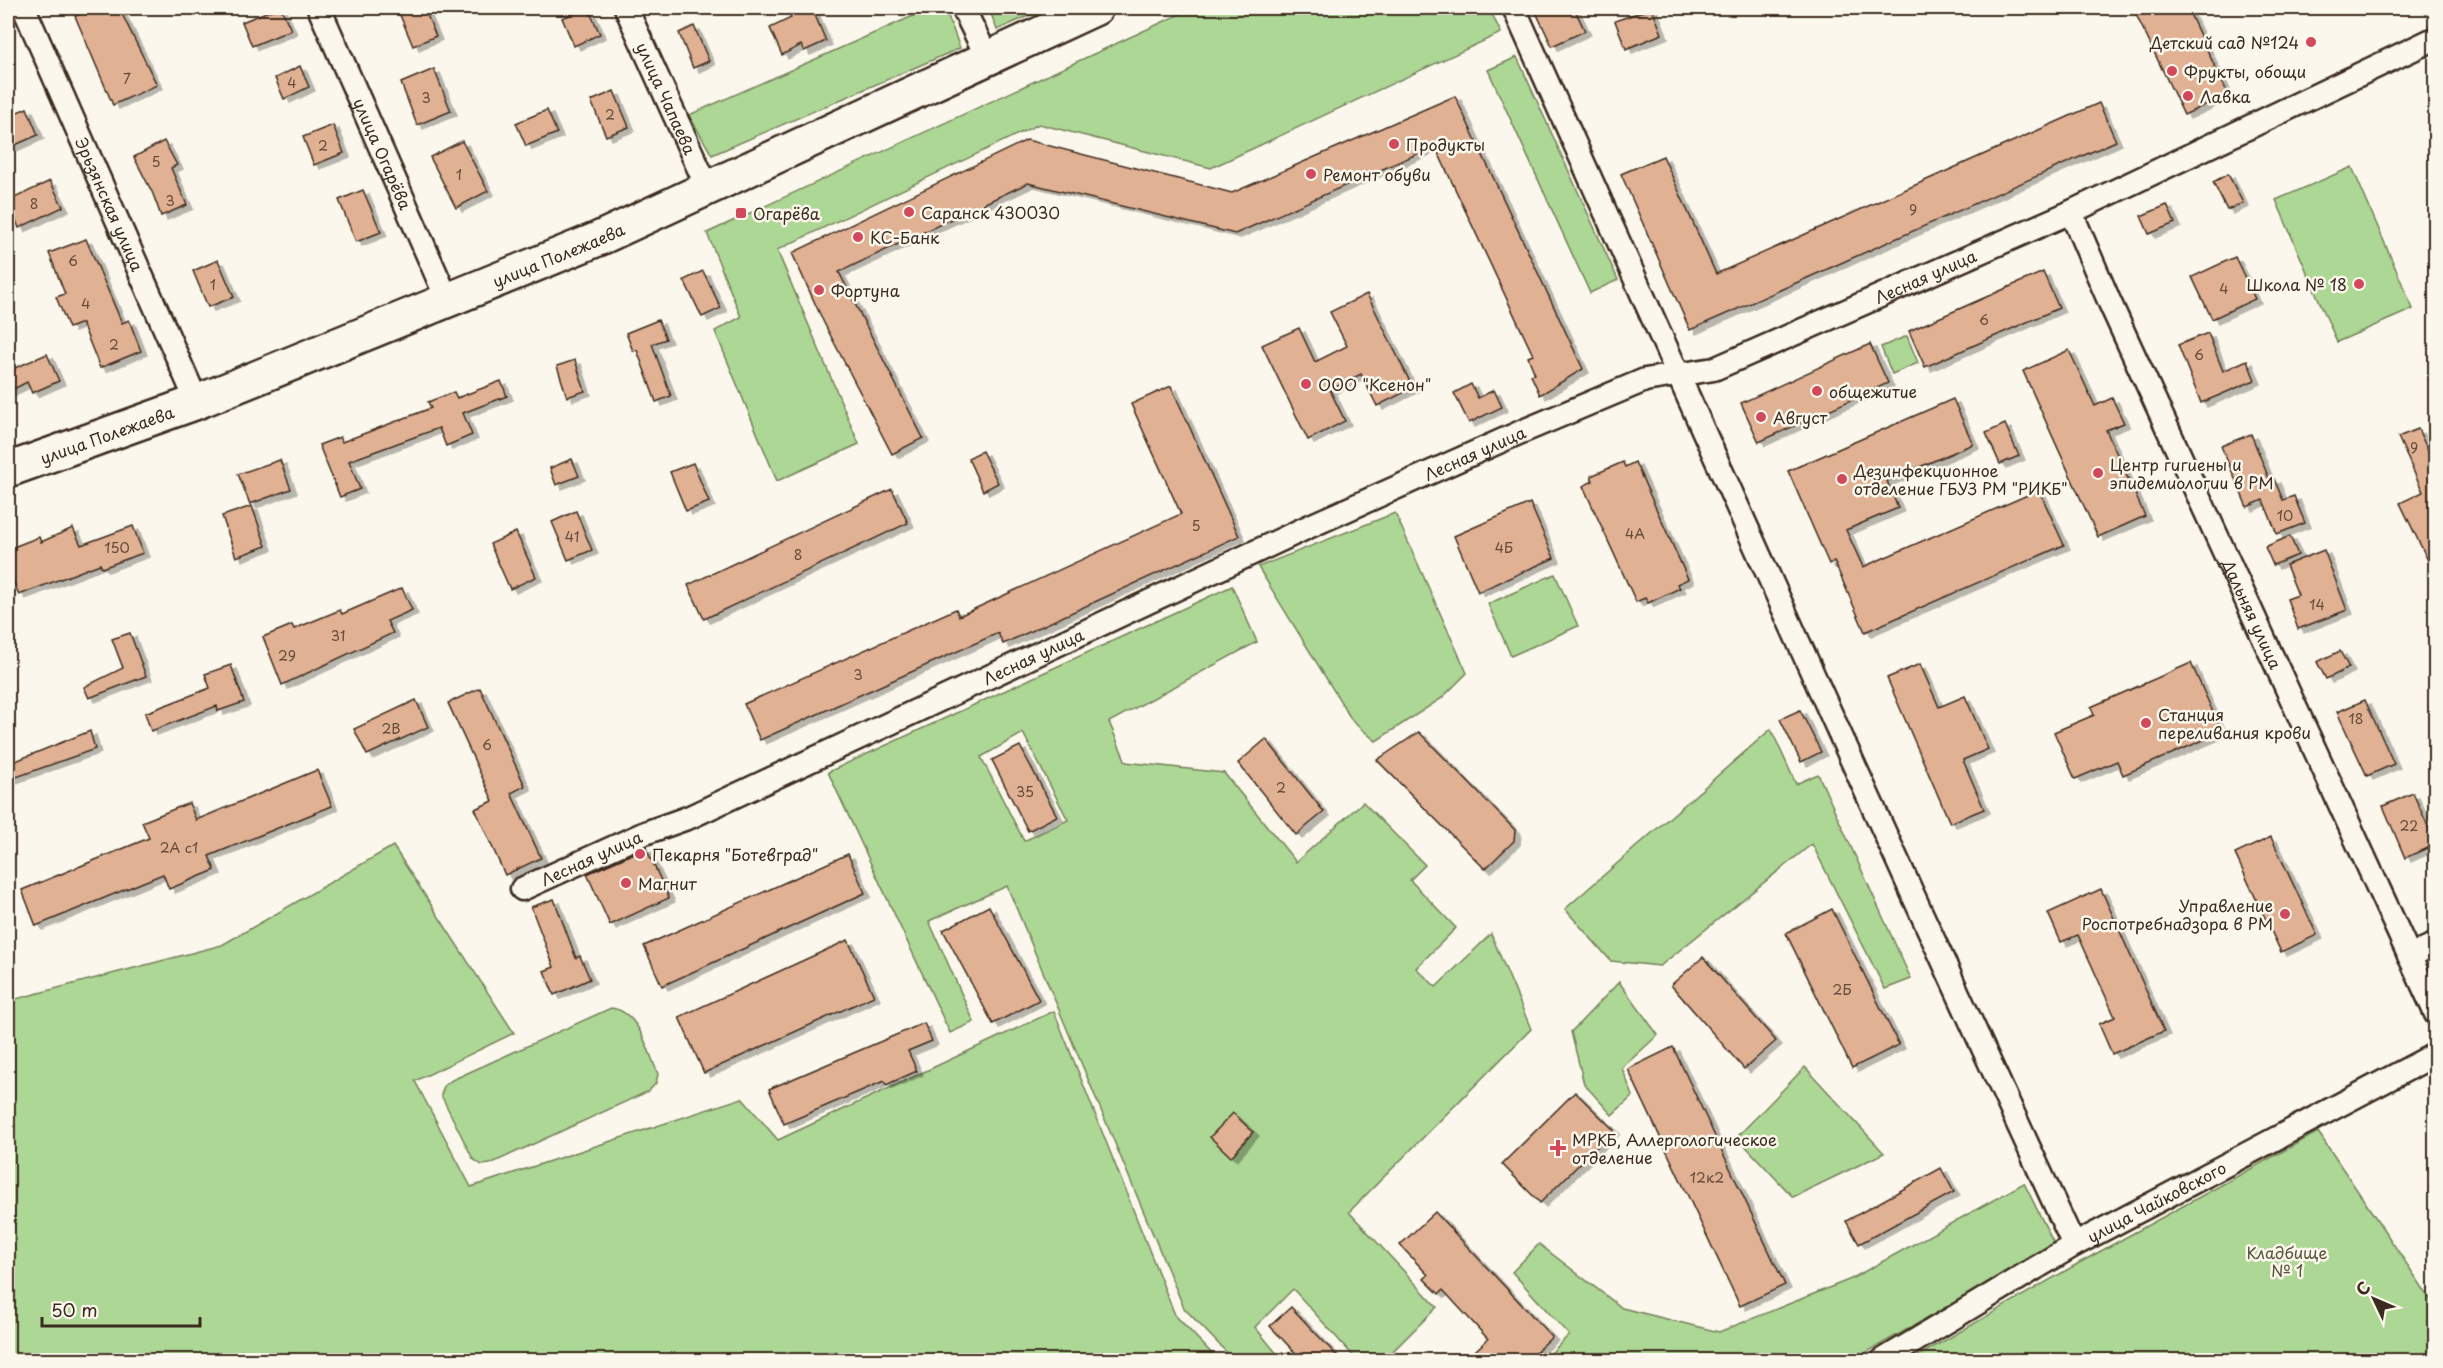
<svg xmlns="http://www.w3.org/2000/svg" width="2443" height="1368" font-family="'Playpen Sans',sans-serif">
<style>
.green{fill:#add795;stroke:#74805a;stroke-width:1.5;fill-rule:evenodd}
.building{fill:#e1b193;stroke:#3b2a1e;stroke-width:1.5;filter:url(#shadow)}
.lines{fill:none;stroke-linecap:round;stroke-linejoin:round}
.minor-casing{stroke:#3b2a1e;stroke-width:27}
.primary-casing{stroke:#3b2a1e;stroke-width:38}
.minor{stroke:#fbf7ec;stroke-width:22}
.primary{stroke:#fbf7ec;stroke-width:33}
.poi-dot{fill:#d1495b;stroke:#fbf7ec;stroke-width:2}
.labels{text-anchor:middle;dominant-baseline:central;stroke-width:5;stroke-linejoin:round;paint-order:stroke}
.number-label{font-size:14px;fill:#644c3b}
.poi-label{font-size:16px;fill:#3b2a1e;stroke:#fbf7ec;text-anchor:start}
.street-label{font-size:16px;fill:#3b2a1e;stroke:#fbf7ec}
.park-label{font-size:16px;fill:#58553c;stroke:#fbf7ec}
</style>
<defs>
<filter id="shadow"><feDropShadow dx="6" dy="4" stdDeviation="0" flood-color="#0004"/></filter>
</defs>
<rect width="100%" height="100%" fill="#fbf7ec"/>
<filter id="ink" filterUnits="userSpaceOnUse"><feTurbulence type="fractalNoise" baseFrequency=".0167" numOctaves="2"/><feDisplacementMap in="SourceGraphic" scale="12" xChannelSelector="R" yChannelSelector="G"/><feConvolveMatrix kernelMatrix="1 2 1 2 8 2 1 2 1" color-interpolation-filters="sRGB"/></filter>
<g filter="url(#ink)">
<g class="green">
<polygon points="931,8 945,8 960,48 712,155 689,115"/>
<polygon points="989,8 1046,8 997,30"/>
<polygon points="1193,8 1489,8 1501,33 1211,168 1039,124 777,250 859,444 777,481 715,331 741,317 707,233"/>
<polygon points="1517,57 1618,280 1590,293 1488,70"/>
<polygon points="2352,167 2413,309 2337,342 2276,200"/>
<polygon points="1907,336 1918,363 1892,374 1881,347"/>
<polygon points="1395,513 1467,673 1442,698 1376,741 1353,722 1258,567"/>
<polygon points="1555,574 1578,626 1511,656 1488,604"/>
<path d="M1232,586L1257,642L1109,722L1126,762L1224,773L1296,862L1363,802L1425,865L1410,880L1456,928L1416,968L1436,987L1491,934L1531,1029L1349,1212L1437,1307L1384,1360H1357L1293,1289L1255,1327L1282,1360H1234L1184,1308L1007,886L929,921L974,1022L950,1033L828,772ZM1023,733L1068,820L1024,841L981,757Z"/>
<polygon points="1771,729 1796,784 1818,774 1911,979 1885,989 1812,844 1660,966 1611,961 1565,909"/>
<polygon points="393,846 514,1033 415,1081 471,1187 742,1098 778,1140 1054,1011 1175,1315 1218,1360 8,1360 8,1001 222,945"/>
<polygon points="1619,982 1658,1035 1622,1068 1633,1096 1612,1115 1584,1084 1571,1032"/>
<path d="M611,1008C639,1011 648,1051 658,1074L656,1083L649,1091L490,1164L482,1165L473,1159L441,1095L444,1086L452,1080Z"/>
<polygon points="1805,1067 1884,1153 1793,1197 1737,1137"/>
<polygon points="2318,1132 2435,1306 2435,1360 1911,1360 2079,1263"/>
<polygon points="2024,1183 2055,1246 1853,1360 1544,1360 1569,1335 1512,1272 1539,1244 1622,1308 1719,1332 1851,1279"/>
</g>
<g class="building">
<polygon points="94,8 119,8 157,85 113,105 75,16"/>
<polygon points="276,8 281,8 291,30 252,46 242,22"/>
<polygon points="397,8 424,8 436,36 413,46"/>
<polygon points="588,8 600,34 574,46 562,18"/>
<polygon points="787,8 812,8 826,41 804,51 801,45 782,55 770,28 791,18"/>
<polygon points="1534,8 1574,8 1585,31 1552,46"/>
<polygon points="1652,8 1662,34 1626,49 1615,21"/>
<polygon points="2133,8 2187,8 2228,94 2184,115"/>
<polygon points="694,26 709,61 693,68 679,33"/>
<polygon points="300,66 309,87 284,99 275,78"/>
<polygon points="434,69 451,111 417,125 401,83"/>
<polygon points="614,91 629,127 606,136 591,101"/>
<polygon points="1455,96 1583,369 1540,395 1531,375 1535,374 1528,357 1533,355 1435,146 1235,234 1028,183 839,272 923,438 892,454 824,323 792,253 1027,140 1232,193"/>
<polygon points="2099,103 2116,141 1690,330 1621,174 1663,156 1716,274"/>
<polygon points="27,108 38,135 8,148 8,116"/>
<polygon points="547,110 557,133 526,146 516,123"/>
<polygon points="333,125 344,153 314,165 303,137"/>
<polygon points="164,141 177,165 171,168 187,205 161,216 153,194 134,157"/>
<polygon points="462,141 488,191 456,208 430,157"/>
<polygon points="2228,174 2243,203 2227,210 2213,182"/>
<polygon points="50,181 63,207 19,228 8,201"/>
<polygon points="363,190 381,232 356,242 339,200"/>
<polygon points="2167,205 2175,223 2149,234 2141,216"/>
<polygon points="86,239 122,323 129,320 141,351 100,368 82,323 69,328 56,297 65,294 49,253"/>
<polygon points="2235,257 2255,299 2212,319 2192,277"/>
<polygon points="218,260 234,297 208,307 193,271"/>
<polygon points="703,271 721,308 702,317 684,280"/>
<polygon points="2043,272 2059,308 1925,367 1909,331"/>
<polygon points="1367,294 1413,388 1377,406 1361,374 1330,390 1345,421 1308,440 1262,345 1299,328 1315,362 1347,346 1330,312"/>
<polygon points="658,320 666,339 652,344 671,396 656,402 637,350 633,351 626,333"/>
<polygon points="2208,333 2223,371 2247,360 2255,380 2201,403 2178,345"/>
<polygon points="1870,344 1888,383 1759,442 1741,403"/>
<polygon points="2069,350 2095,406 2112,398 2124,423 2106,430 2145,516 2098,537 2023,371"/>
<polygon points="47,354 59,381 32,393 27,382 8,392 8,371"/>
<polygon points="575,360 585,391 567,397 557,366"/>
<polygon points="501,381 507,396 463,413 472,435 446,446 439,428 349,461 360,489 340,497 319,445 340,437 342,442 431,408 428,402 454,392 457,398"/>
<polygon points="1471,384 1478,398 1494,390 1502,407 1469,423 1454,393"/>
<polygon points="1171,386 1239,536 1003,644 998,633 760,740 744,704 956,609 959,616 1181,514 1131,404"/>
<polygon points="1953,399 1973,444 1887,481 1898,508 1846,530 1863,567 2039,490 2064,545 1865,632 1834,561 1829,564 1788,471"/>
<polygon points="2005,424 2019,456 2000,464 1986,433"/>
<polygon points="2418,429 2436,468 2436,577 2400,503 2423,492 2398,437"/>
<polygon points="2251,434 2270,481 2274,479 2283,500 2294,496 2305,523 2277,534 2263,500 2247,507 2221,446"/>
<polygon points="982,451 998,483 983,491 968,458"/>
<polygon points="572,459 579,476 556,485 550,468"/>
<polygon points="280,460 291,489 250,504 238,474"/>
<polygon points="1623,462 1625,467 1635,462 1688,579 1677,584 1680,588 1648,603 1645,598 1636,602 1583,486 1593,481 1591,476"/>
<polygon points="693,463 709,502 686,511 670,472"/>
<polygon points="892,489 908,523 704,619 688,585"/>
<polygon points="1530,503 1554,558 1478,592 1454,536"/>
<polygon points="252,506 266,546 236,557 222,516"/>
<polygon points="576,511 592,550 568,560 552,522"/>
<polygon points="133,526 143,553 102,568 100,564 19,595 8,567 8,549 39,537 41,542 73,528 81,545"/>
<polygon points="516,532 536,577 510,589 490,544"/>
<polygon points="2290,536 2298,555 2273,565 2265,547"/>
<polygon points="2324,550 2347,610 2298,629 2287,599 2298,595 2286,565"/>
<polygon points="402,588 412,610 387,621 393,633 282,685 263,637 292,625 294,629 340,610 342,614"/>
<polygon points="130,633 146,676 89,698 84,687 123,668 112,639"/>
<polygon points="2340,651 2349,668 2326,679 2317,662"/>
<polygon points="2191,663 2222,732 2123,775 2117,761 2075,779 2054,732 2094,715 2091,707"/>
<polygon points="1920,664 1939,707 1965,696 1988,749 1963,760 1984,809 1950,823 1887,678"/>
<polygon points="231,665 244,702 218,711 217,706 151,731 145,713 210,688 205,674"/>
<polygon points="480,688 525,786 511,793 541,858 505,875 475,809 493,801 448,703"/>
<polygon points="416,700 428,727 367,755 354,729"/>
<polygon points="2365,700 2394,764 2367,776 2337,712"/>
<polygon points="1800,710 1821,752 1801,762 1780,719"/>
<polygon points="90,731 95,749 8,780 8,764"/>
<polygon points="1419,732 1515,830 1514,841 1485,869 1377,760"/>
<polygon points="1266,739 1324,812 1296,835 1238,763"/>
<polygon points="1020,746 1057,816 1028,831 992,760"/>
<polygon points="317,770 332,806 209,856 215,870 169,889 163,874 36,926 22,890 149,838 142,822 189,803 196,820"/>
<polygon points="2413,793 2436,844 2405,858 2383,806"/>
<polygon points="2271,837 2317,935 2281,952 2235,854"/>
<polygon points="646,848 669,898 610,925 587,874"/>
<polygon points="848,854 865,893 662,986 644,946"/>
<polygon points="2101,889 2164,1031 2112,1054 2099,1024 2115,1017 2078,935 2061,942 2048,913"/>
<polygon points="554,899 576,958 580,956 590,979 554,995 544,971 554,967 531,907"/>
<polygon points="989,906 1039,1000 993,1024 943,930"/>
<polygon points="1832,909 1899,1045 1852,1068 1786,933"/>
<polygon points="848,940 874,996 704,1073 679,1017"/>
<polygon points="1703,957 1776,1041 1744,1069 1671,985"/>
<polygon points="924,1023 932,1041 908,1051 917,1071 886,1085 884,1081 784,1124 769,1089"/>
<polygon points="1673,1047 1785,1285 1740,1306 1628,1069"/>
<polygon points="1575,1092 1614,1130 1540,1203 1502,1164"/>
<polygon points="1233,1113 1253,1132 1231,1157 1210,1137"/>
<polygon points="1941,1168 1954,1192 1859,1244 1846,1221"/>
<polygon points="1435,1212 1552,1337 1527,1360 1465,1360 1488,1339 1443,1290 1439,1294 1424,1279 1428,1275 1400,1245"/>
<polygon points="1291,1307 1341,1360 1302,1360 1270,1326"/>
</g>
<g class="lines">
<defs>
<g id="minor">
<path id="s1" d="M24,8L197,402"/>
<path id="s2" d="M319,8L448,301"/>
<path id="s3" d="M626,8L708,189"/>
<polyline points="963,8 987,57"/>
<path d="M1514,8C1699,421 1883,834 2074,1245"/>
<path id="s4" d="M2071,212L2110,303L2436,1014"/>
<path id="s5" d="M522,889L645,833L690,817L1308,527L1521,432L1645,380L1714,369L2071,212L2436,38"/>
<polyline points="2409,956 2436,944"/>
<path id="s6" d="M1883,1360L2074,1245L2436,1054"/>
</g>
<g id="primary">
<path id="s7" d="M8,470L197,402L598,239L1096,8"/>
</g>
</defs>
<use href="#minor" class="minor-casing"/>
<use href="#primary" class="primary-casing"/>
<use href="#minor" class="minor"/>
<use href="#primary" class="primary"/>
</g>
</g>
<g class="poi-dot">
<circle cx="2311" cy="42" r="6"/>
<circle cx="2172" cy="71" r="6"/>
<circle cx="2188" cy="96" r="6"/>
<circle cx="1394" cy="144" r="6"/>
<circle cx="1311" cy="174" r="6"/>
<circle cx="909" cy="212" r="6"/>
<rect x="735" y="207" width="12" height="12" rx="3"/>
<circle cx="858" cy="237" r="6"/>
<circle cx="2359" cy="284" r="6"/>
<circle cx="819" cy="290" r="6"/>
<circle cx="1306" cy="384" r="6"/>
<circle cx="1817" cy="391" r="6"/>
<circle cx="1761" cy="417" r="6"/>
<circle cx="2098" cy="473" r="6"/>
<circle cx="1842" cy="479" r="6"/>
<circle cx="2146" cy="723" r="6"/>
<circle cx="640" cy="854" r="6"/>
<circle cx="626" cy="883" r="6"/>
<circle cx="2285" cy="914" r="6"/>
<path d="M1555 1139h6v6h6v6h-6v6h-6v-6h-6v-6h6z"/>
</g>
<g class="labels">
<g class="number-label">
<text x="127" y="78">7</text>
<text x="292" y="82">4</text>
<text x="426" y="97">3</text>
<text x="610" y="114">2</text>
<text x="323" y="145">2</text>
<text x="156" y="161">5</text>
<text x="459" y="174">1</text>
<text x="170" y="200">3</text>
<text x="34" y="203">8</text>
<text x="1913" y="209">9</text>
<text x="73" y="260">6</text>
<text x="213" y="284">1</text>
<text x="2224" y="288">4</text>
<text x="86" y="303">4</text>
<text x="1984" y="319">6</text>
<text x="114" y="344">2</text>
<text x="2199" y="354">6</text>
<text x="2414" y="447">9</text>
<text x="2285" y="515">10</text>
<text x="1196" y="525">5</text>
<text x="1635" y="533">4А</text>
<text x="572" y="536">41</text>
<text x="117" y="547">150</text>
<text x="1504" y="547">4Б</text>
<text x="798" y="554">8</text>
<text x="2317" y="604">14</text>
<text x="338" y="635">31</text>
<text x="287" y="655">29</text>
<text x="858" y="674">3</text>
<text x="2356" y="718">18</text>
<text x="391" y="728">2В</text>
<text x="487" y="744">6</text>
<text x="1281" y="787">2</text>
<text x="1025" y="791">35</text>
<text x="2409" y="825">22</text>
<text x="179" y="847">2А с1</text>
<text x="1842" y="989">2Б</text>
<text x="1707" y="1177">12к2</text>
</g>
<g class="poi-label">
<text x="2299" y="42" text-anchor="end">Детский сад №124</text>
<text x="2184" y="71">Фрукты, обощи</text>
<text x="2200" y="96">Лавка</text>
<text x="1406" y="144">Продукты</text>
<text x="1323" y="174">Ремонт обуви</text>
<text x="921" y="212">Саранск 430030</text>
<text x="753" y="213">Огарёва</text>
<text x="870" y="237">КС-Банк</text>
<text x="2347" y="284" text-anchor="end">Школа № 18</text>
<text x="831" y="290">Фортуна</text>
<text x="1318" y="384">ООО "Ксенон"</text>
<text x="1829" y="391">общежитие</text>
<text x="1773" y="417">Август</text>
<text x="2110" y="464">Центр гигиены и<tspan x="2110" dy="18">эпидемиологии в РМ</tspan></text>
<text x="1854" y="470">Дезинфекционное<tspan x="1854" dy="18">отделение ГБУЗ РМ "РИКБ"</tspan></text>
<text x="2158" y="714">Станция<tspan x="2158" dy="18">переливания крови</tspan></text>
<text x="652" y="854">Пекарня "Ботевград"</text>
<text x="638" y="883">Магнит</text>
<text x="2273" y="905" text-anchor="end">Управление<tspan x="2273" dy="18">Роспотребнадзора в РМ</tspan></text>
<text x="1572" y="1139">МРКБ, Аллергологическое<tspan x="1572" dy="18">отделение</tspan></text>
</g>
<g class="street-label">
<text stroke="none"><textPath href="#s3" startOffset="99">улица Чапаева</textPath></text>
<text stroke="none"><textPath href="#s2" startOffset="159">улица Огарёва</textPath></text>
<text stroke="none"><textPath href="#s1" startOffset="214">Эрьзянская улица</textPath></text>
<text stroke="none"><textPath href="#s7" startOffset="591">улица Полежаева</textPath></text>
<text stroke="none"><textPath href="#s5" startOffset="1534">Лесная улица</textPath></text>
<text stroke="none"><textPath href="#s7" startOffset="105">улица Полежаева</textPath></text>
<text stroke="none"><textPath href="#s5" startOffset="1048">Лесная улица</textPath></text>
<text stroke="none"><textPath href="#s4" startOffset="441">Дальняя улица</textPath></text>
<text stroke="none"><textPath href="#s5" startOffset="562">Лесная улица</textPath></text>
<text stroke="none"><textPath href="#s5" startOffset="76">Лесная улица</textPath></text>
<text stroke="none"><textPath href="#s6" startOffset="316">улица Чайковского</textPath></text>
</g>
<g class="park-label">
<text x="2287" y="1252">Кладбище<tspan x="2287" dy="18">№ 1</tspan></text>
</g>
</g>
<rect width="2443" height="1368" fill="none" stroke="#fbf7ec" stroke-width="30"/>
<rect x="15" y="15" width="2413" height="1338" fill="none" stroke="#3b2a1e" stroke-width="2" filter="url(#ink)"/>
<g transform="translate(2374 1299) rotate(314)" stroke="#fbf7ec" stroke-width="4.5" paint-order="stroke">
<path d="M0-4.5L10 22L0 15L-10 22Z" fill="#3b2a1e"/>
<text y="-9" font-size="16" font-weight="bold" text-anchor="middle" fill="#3b2a1e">С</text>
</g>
<path d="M42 1317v9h158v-9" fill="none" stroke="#3b2a1e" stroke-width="3"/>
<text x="51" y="1317" font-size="18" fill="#3b2a1e" stroke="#fbf7ec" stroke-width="4.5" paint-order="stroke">50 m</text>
</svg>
